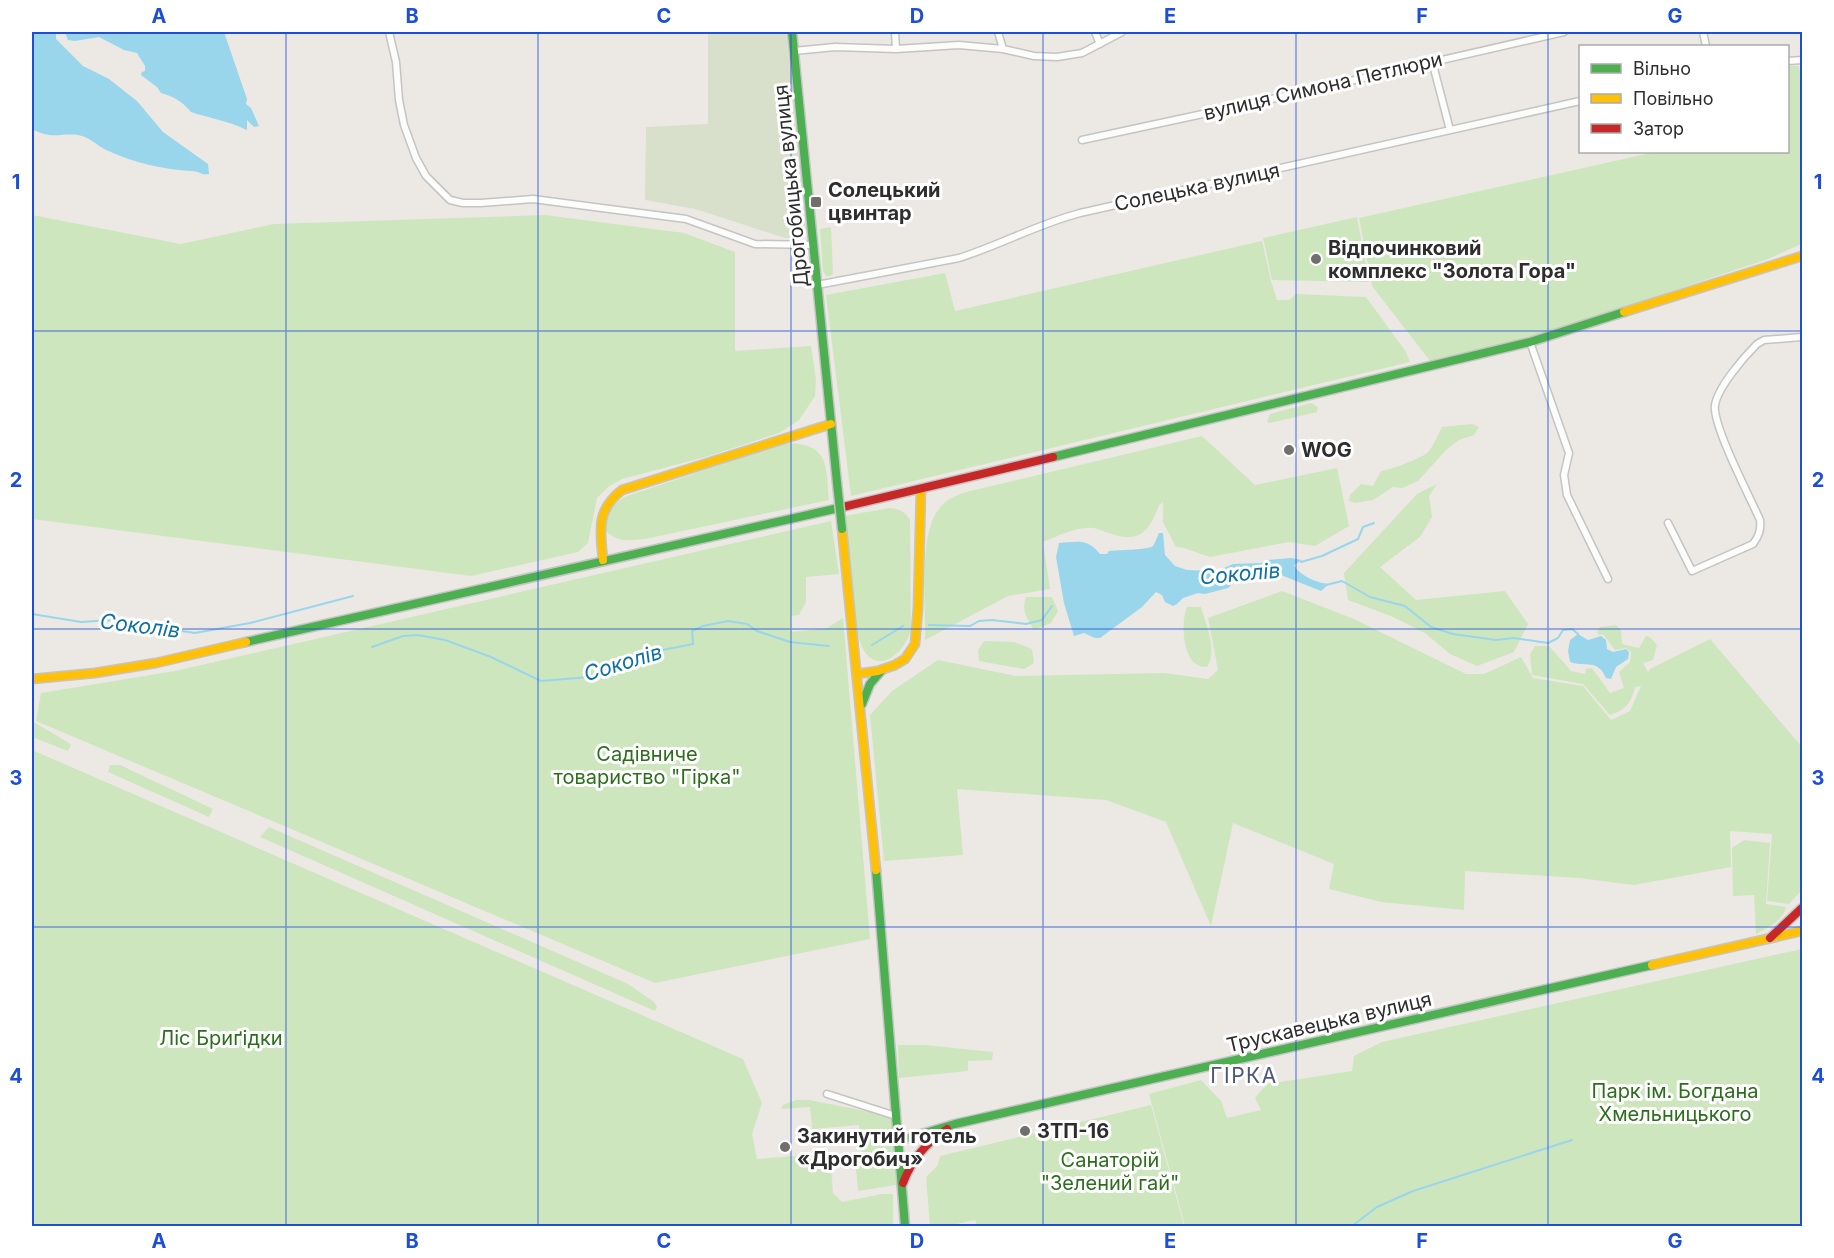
<svg xmlns="http://www.w3.org/2000/svg" width="1834" height="1258" font-family="Inter,sans-serif">
<rect width="100%" height="100%" fill="#ece8e4"/>
<path fill="#cee6be" d="M1788 66H1799L1802 85V243L1799 245 1768 259 1546 333 1452 358 1446 357 1430 361 1372 286 1359 218 1655 152H1788Z
M32 215 181 244 274 224 545 215 684 233 735 252V351L811 346 816 379 815 396 799 420 779 433 709 456 622 479 608 487 597 498 588 543 578 552 471 576 32 519Z
M1357 217 1369 282 1272 280 1263 238Z
M831 227 833 274 830 276H826L823 271 820 229Z
M1262 241 1271 281 1277 300H1289L1296 294 1366 297 1406 352 1410 362 851 496 826 295 945 273 955 311Z
M1311 403 1318 407 1317 412 1270 423 1267 422 1270 414Z
M1472 424 1479 427 1474 435 1459 440 1446 450 1418 481 1402 488 1393 487 1373 500 1355 503 1349 501 1350 495 1361 484 1373 486 1381 471C1390 470 1421 458 1427 453 1433 447 1438 435 1442 427Z
M1202 436 1255 485 1337 468 1349 526 1315 546 1289 542 1210 557 1184 548 1176 547 1163 522V502L1159 505C1151 527 1142 543 1115 535 1108 533 1100 529 1093 528 1077 526 1058 536 1043 542L1050 589 1008 596 925 640C926 607 918 534 939 509 946 499 955 496 966 492Z
M786 443C829 444 826 463 829 500L645 539C629 540 618 543 606 531 606 511 610 505 627 496Z
M1437 484 1429 496 1432 517 1420 537 1380 567 1416 600 1505 591 1528 624 1514 652 1477 666 1450 654 1425 633 1391 616 1348 600 1344 573 1417 494Z
M889 508C899 509 905 511 910 520L911 631C899 663 868 677 858 635L845 516Z
M831 521 839 574 806 577V602L799 615 791 616 792 632 827 628 843 618 870 939 655 983 36 721 41 693 175 671Z
M1282 591 1354 619 1466 674H1484L1521 657 1533 678 1583 686 1611 720 1630 711 1641 686 1635 687C1631 703 1626 710 1610 715L1583 684 1532 675 1530 654 1535 646H1549L1571 671 1585 674 1586 669 1592 668 1610 693 1624 688 1619 672 1630 662 1631 652 1626 648 1615 650 1603 634 1599 635 1597 632 1600 627 1616 625 1621 630 1622 644 1639 648 1646 636 1650 637 1657 645 1653 660 1643 663 1648 672 1650 669 1710 639 1802 747V890L1789 904 1767 901 1772 834 1730 831 1731 867 1634 885 1579 878 1465 871 1464 910 1381 902 1329 889 1334 864 1233 823 1211 926 1166 822 1106 800 957 789 963 855 884 861 870 715 892 691 938 660 1016 676 1164 673 1208 679 1218 670 1208 618Z
M1026 597H1052L1058 611 1051 623 1034 630C1027 618 1021 610 1026 597Z
M1187 607H1201C1206 625 1218 651 1207 667 1204 667 1200 667 1198 665 1182 658 1181 621 1187 607Z
M984 641 1014 642 1032 649 1034 663 1024 669 979 661 978 650Z
M32 721 69 743 71 745 68 751 32 737Z
M32 750 743 1059 762 1103 752 1134 757 1159 830 1153 833 1193 842 1202 882 1194H893V1226H32Z
M110 765H120L213 809 209 817 108 772Z
M269 827 628 984 654 1002 657 1007 655 1011 260 837Z
M1744 840 1770 843 1766 904 1786 907C1783 921 1768 927 1756 934L1754 895 1733 896 1732 848Z
M1802 949V1226H1185L1149 1094 1201 1080 1221 1101 1227 1118 1261 1110 1255 1098 1267 1084 1352 1071 1354 1056 1382 1042Z
M898 1045H925L993 1052 992 1060 968 1061V1071L899 1078Z
M796 1100H809L891 1116 896 1185 858 1191 855 1157 862 1156 859 1125 812 1129 810 1107 781 1109 783 1105Z
M1151 1105 1184 1226H977L975 1220 947 1226H930L926 1177 938 1165 940 1156Z"/>
<path fill="#d8e0cc" d="M708 32H786L806 233 801 238H785L695 209 645 200 646 127 708 124Z"/>
<path fill="#99d6ec" d="M32 32H56V39L83 66 109 79 137 101 163 132 208 164 209 174C202 176 199 171 192 171 164 170 132 162 106 150 98 146 90 138 82 136 64 131 53 141 32 129Z
M65 32H224L247 99 246 104 251 108 259 126 254 127 247 120V130C229 121 209 118 191 112 182 101 174 97 161 93L157 87 141 75 142 72 145 71V66L137 53 124 50 99 37 75 41 68 40Z
M1159 533H1163L1165 555 1175 566 1187 570 1217 571 1233 564 1260 563 1268 560 1291 558 1302 560 1294 565C1300 576 1317 583 1329 584L1321 591 1276 573 1259 577 1240 578 1228 588 1205 594 1198 593 1183 598 1177 604 1173 606 1165 602 1162 595 1156 592 1142 607 1100 638H1095L1084 633 1074 636 1064 603 1056 557 1059 543C1078 542 1087 538 1100 554H1107L1109 551C1117 550 1149 550 1153 546 1155 543 1157 537 1159 533Z
M1578 634 1588 640 1601 636 1606 640 1607 649 1613 652 1626 649 1629 652 1628 659 1616 667 1611 679 1606 678C1597 658 1587 668 1570 662L1568 651 1570 640Z"/>
<g fill="none" stroke-linecap="round" stroke-linejoin="round">
<path stroke="#99d6ec" stroke-width="2" d="M1301 562 1322 556 1358 539 1363 527 1374 523
M1326 585 1342 581 1370 597 1405 606 1431 627 1453 634 1496 640 1514 638 1548 643 1558 638 1563 630 1572 629 1578 634
M32 614 81 622 110 620 195 633 250 623 353 596
M929 625 970 626 979 621 992 620 1026 624 1042 620 1052 606
M872 645 903 626
M372 647 403 636 418 635 445 640 491 657 541 681 589 677 637 655 693 644 692 631 703 626 728 621 747 624 757 631 790 642 829 646
M1352 1226 1377 1207 1413 1191 1572 1140"/>
<defs>
<path id="street" d="M389 32 396 62 399 100 404 125 416 158 426 176 450 200 463 203H481L533 199 686 219 755 244 813 245
M895 32 896 49
M998 32 1003 49
M1095 32 1100 44
M1703 32 1706 46
M794 51 835 47 896 49 959 45 1003 49 1034 56 1057 57 1082 53 1122 32
M1432 61 1450 130
M1788 61 1802 60
M1082 140 1263 101 1564 32
M817 285 959 258C1000 245 1038 224 1080 213L1580 101
M1530 342 1569 453 1564 475 1567 495 1608 579
M1668 523 1692 571 1753 544C1759 536 1761 530 1760 520 1750 497 1712 425 1715 405 1718 387 1744 357 1757 344L1764 340 1802 337
M827 1094 896 1116"/>
<path id="fast" d="M792 32 837 483
M1053 457 1530 342 1624 312
M246 642 843 507
M862 704 870 684 882 670
M876 870 905 1226
M898 1141 955 1124 1652 965"/>
<path id="slow" d="M1624 312 1802 256
M842 529 876 870
M603 560C600 530 596 510 622 490L831 424
M857 674 878 671 895 665 905 659 915 644 918 608 921 489
M32 679 95 673 156 663 246 642
M1652 965 1802 931"/>
<path id="jam" d="M843 507 1053 457
M1770 938 1802 908
M903 1183C912 1159 926 1143 947 1129"/>
</defs>
<use href="#street" stroke="#c5c4c5" stroke-width="9"/>
<use href="#fast" stroke="#c5c4c5" stroke-width="11"/>
<use href="#slow" stroke="#c5c4c5" stroke-width="11"/>
<use href="#jam" stroke="#c5c4c5" stroke-width="11"/>
<use href="#street" stroke="#fcfcfb" stroke-width="6"/>
<use href="#fast" stroke="#4caf50" stroke-width="8"/>
<use href="#slow" stroke="#ffc107" stroke-width="8"/>
<use href="#jam" stroke="#c62828" stroke-width="8"/>
<defs>
<path id="fast-bridge" d="M837 483 842 529"/>
</defs>
<use href="#fast-bridge" stroke="#c5c4c5" stroke-width="11" stroke-linecap="butt"/>
<use href="#fast-bridge" stroke="#4caf50" stroke-width="8"/>
</g>
<path fill="none" stroke="#1d4ed8" stroke-width="1.5" stroke-opacity="0.55" d="M286 32V1226M538 32V1226M791 32V1226M1043 32V1226M1296 32V1226M1548 32V1226M32 331H1802M32 629H1802M32 927H1802"/>
<g fill="#706f6e" stroke="#fff" stroke-width="2">
<rect x="810" y="196" width="12" height="12" rx="3"/>
<circle cx="1316" cy="259" r="6"/>
<circle cx="1289" cy="450" r="6"/>
<circle cx="1025" cy="1131" r="6"/>
<circle cx="785" cy="1147" r="6"/>
</g>
<g text-anchor="middle" stroke-width="6" stroke-linejoin="round" paint-order="stroke">
<g font-size="20" fill="#2e2e2e" stroke="#fff">
<text transform="translate(1323 86) rotate(-13)" y="7">вулиця Симона Петлюри</text>
<text transform="translate(791 186) rotate(-96)" y="7">Дрогобицька вулиця</text>
<text transform="translate(1197 187) rotate(-12)" y="7">Солецька вулиця</text>
<text transform="translate(1329 1022) rotate(-13)" y="7">Трускавецька вулиця</text>
</g>
<g font-size="20" font-weight="bold" fill="#2e2e2e" stroke="#fff" text-anchor="start">
<text x="828" y="197">Солецький<tspan x="828" dy="23">цвинтар</tspan></text>
<text x="1328" y="255">Відпочинковий<tspan x="1328" dy="23">комплекс "Золота Гора"</tspan></text>
<text x="1301" y="457">WOG</text>
<text x="1037" y="1138">ЗТП-16</text>
<text x="797" y="1143">Закинутий готель<tspan x="797" dy="23">«Дрогобич»</tspan></text>
</g>
<g font-size="20" fill="#2c6e1b" stroke="#fff">
<text x="647" y="761">Садівниче<tspan x="647" dy="23">товариство "Гірка"</tspan></text>
<text x="221" y="1045">Ліс Бриґідки</text>
<text x="1675" y="1098">Парк ім. Богдана<tspan x="1675" dy="23">Хмельницького</tspan></text>
<text x="1110" y="1167">Санаторій<tspan x="1110" dy="23">"Зелений гай"</tspan></text>
</g>
<g font-size="21" font-style="italic" fill="#0d6fa3" stroke="#fff">
<text transform="translate(1240 574) rotate(-5)" y="7">Соколів</text>
<text transform="translate(140 626) rotate(7)" y="7">Соколів</text>
<text transform="translate(623 663) rotate(-17)" y="7">Соколів</text>
</g>
<g font-size="21" letter-spacing="1.5" fill="#4d5680" stroke="#fff">
<text x="1244" y="1083">ГІРКА</text>
</g>
</g>
<rect width="1834" height="1258" fill="none" stroke="#ffffff" stroke-width="66"/>
<rect x="1579" y="45" width="210" height="108" fill="#ffffff" stroke="#ababab" stroke-width="1.5"/>
<rect x="1591" y="64" width="30" height="9" fill="#4caf50" stroke="#ababab" stroke-width="1.5"/>
<text x="1633" y="75" font-size="18" fill="#2e2e2e">Вільно</text>
<rect x="1591" y="94" width="30" height="9" fill="#ffc107" stroke="#ababab" stroke-width="1.5"/>
<text x="1633" y="105" font-size="18" fill="#2e2e2e">Повільно</text>
<rect x="1591" y="124" width="30" height="9" fill="#c62828" stroke="#ababab" stroke-width="1.5"/>
<text x="1633" y="135" font-size="18" fill="#2e2e2e">Затор</text>
<rect x="33" y="33" width="1768" height="1192" fill="none" stroke="#1d4ed8" stroke-width="2"/>
<g font-size="20" text-anchor="middle" font-weight="bold" fill="#1d4ed8">
<text x="159" y="23">A</text>
<text x="412" y="23">B</text>
<text x="664" y="23">C</text>
<text x="917" y="23">D</text>
<text x="1170" y="23">E</text>
<text x="1422" y="23">F</text>
<text x="1675" y="23">G</text>
<text x="16" y="189">1</text>
<text x="1818" y="189">1</text>
<text x="16" y="487">2</text>
<text x="1818" y="487">2</text>
<text x="16" y="785">3</text>
<text x="1818" y="785">3</text>
<text x="16" y="1083">4</text>
<text x="1818" y="1083">4</text>
<text x="159" y="1248">A</text>
<text x="412" y="1248">B</text>
<text x="664" y="1248">C</text>
<text x="917" y="1248">D</text>
<text x="1170" y="1248">E</text>
<text x="1422" y="1248">F</text>
<text x="1675" y="1248">G</text>
</g>
</svg>
